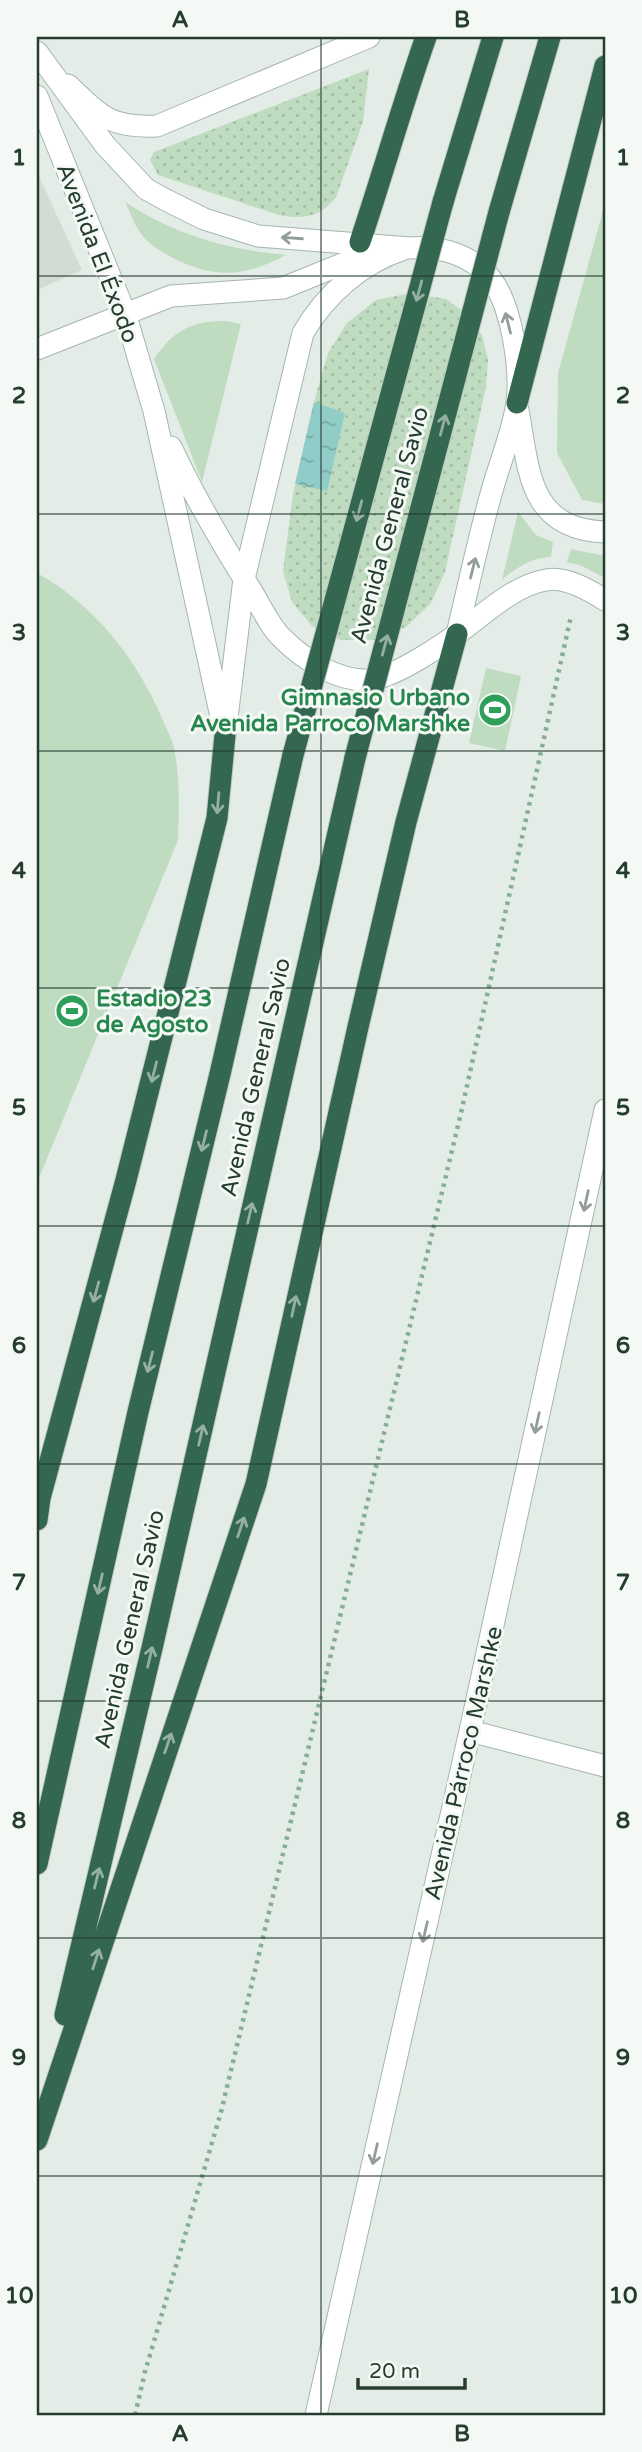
<svg xmlns="http://www.w3.org/2000/svg" width="642" height="2452" font-family="'Varela Round',sans-serif">
<defs>
<pattern id="park-dots" width="8" height="8" patternUnits="userSpaceOnUse" patternTransform="scale(1.75)"><rect width="8" height="8" fill="#bfdcc0"/><path d="M2 2h.1M6 6h.1" fill="none" stroke="#a4bea5" stroke-width="1.8" stroke-linecap="round"/></pattern>
<pattern id="water-ripples" width="26" height="14" patternUnits="userSpaceOnUse" patternTransform="scale(1.75)"><rect width="26" height="14" fill="#91cdc8"/><path d="M2 4q2-2 4 0t4 0M15 11q2-2 4 0t4 0" fill="none" stroke="#76a8a3"/></pattern>
</defs>
<rect width="100%" height="100%" fill="#e4ece7"/>
<path fill="#d2dcd5" d="M37 172 82 270 37 290Z"/>
<path fill="#bfdcc0" d="M125 202C174 234 228 250 286 255 245 277 215 279 173 258 161 252 146 242 139 231 133 222 130 211 125 202Z
M605 204V504L582 500 557 453 558 373Z
M226 321 241 324 202 482 154 359C174 330 191 321 226 321Z
M518 512 536 535 553 542 551 557C533 557 515 568 502 580Z
M571 549 605 556V578L582 566 567 562Z
M37 573C95 605 139 661 164 723 168 732 174 743 175 753 180 781 179 811 178 840L37 1183Z
M486 668 521 676 505 751 469 743Z"/>
<path fill="url(#park-dots)" d="M369 69 363 122 336 197C321 217 303 220 279 215L158 175 150 160 154 152Z
M411 293 446 299 467 314 482 335 488 360 486 387 445 572 431 603 406 627 374 640H341L312 626 292 602 283 571 293 494 314 402 328 353 347 323 376 300Z"/>
<path fill="url(#water-ripples)" d="M314 402 345 413 327 491 295 484Z"/>
<g fill="none" stroke-linecap="round" stroke-linejoin="round">
<defs>
<path id="street" d="M68 85C101 116 109 128 157 126L369 37
M37 349 171 296 283 288 362 256 390 249"/>
<path id="secondary" d="M37 52 105 145 146 189 166 200 204 219 258 236 410 248C438 245 473 255 491 279 512 306 521 369 517 402 514 429 498 467 491 494 478 541 468 588 457 634
M37 96 125 313 154 411 225 735
M518 410C529 470 528 529 605 532
M171 447C194 496 222 544 251 590 261 606 269 626 283 639 303 659 337 681 367 680 394 679 447 642 469 625 491 608 517 585 546 580 565 576 589 590 605 600
M227 718 244 579 303 333C326 294 361 263 404 249
M470 1731 605 1766
M316 2415 470 1731 605 1110"/>
<path id="highway" d="M443 202 493 37
M499 212 550 37
M360 242C383 174 402 105 426 37
M517 403 605 66
M37 1520 40 1498 126 1180 217 818 225 735
M37 1864 138 1412 220 1074 293 755
M65 2015 152 1648 355 758
M37 2140 256 1484 358 1027 406 822 457 634"/>
</defs>
<use href="#street" stroke="#a7b4ad" stroke-width="23"/>
<use href="#secondary" stroke="#a3b7ac" stroke-width="23"/>
<use href="#highway" stroke="#c2c9c5" stroke-width="23"/>
<path stroke="#87ad98" stroke-width="4.5" stroke-dasharray="3.5 5" stroke-linecap="butt" d="M135 2415 145 2372 221 2112 461 1113 571 616"/>
<use href="#street" stroke="#fff" stroke-width="21"/>
<use href="#secondary" stroke="#fff" stroke-width="21"/>
<use href="#highway" stroke="#336750" stroke-width="21"/>
<defs>
<path id="highway-bridge" d="M293 755 443 202
M355 758 499 212"/>
</defs>
<use href="#highway-bridge" stroke="#c2c9c5" stroke-width="23" stroke-linecap="butt"/>
<use href="#highway-bridge" stroke="#336750" stroke-width="21"/>
</g>
<defs><path id="oneway-shaft" d="M-6 0H5M1.5-3L5.5 0L1.5 3" fill="none" stroke-width="1.6" stroke-linecap="round" stroke-linejoin="round" transform="scale(1.75)"/></defs>
<g stroke="#929e98">
<use href="#oneway-shaft" transform="translate(292 238) rotate(-176)"/>
<use href="#oneway-shaft" transform="translate(508 323) rotate(-104)"/>
<use href="#oneway-shaft" transform="translate(473 568) rotate(-76)"/>
<use href="#oneway-shaft" transform="translate(586 1201) rotate(102)"/>
<use href="#oneway-shaft" transform="translate(537 1423) rotate(102)"/>
<use href="#oneway-shaft" transform="translate(425 1932) rotate(103)"/>
<use href="#oneway-shaft" transform="translate(375 2154) rotate(103)"/>
</g>
<g stroke="#94b0a3">
<use href="#oneway-shaft" transform="translate(419 291) rotate(105)"/>
<use href="#oneway-shaft" transform="translate(443 425) rotate(-75)"/>
<use href="#oneway-shaft" transform="translate(359 511) rotate(105)"/>
<use href="#oneway-shaft" transform="translate(385 645) rotate(-75)"/>
<use href="#oneway-shaft" transform="translate(218 803) rotate(95)"/>
<use href="#oneway-shaft" transform="translate(154 1072) rotate(104)"/>
<use href="#oneway-shaft" transform="translate(204 1141) rotate(104)"/>
<use href="#oneway-shaft" transform="translate(250 1213) rotate(-77)"/>
<use href="#oneway-shaft" transform="translate(96 1292) rotate(105)"/>
<use href="#oneway-shaft" transform="translate(294 1306) rotate(-78)"/>
<use href="#oneway-shaft" transform="translate(150 1362) rotate(104)"/>
<use href="#oneway-shaft" transform="translate(201 1435) rotate(-77)"/>
<use href="#oneway-shaft" transform="translate(241 1527) rotate(-71)"/>
<use href="#oneway-shaft" transform="translate(100 1584) rotate(103)"/>
<use href="#oneway-shaft" transform="translate(150 1657) rotate(-77)"/>
<use href="#oneway-shaft" transform="translate(168 1743) rotate(-71)"/>
<use href="#oneway-shaft" transform="translate(97 1878) rotate(-76)"/>
<use href="#oneway-shaft" transform="translate(96 1959) rotate(-72)"/>
</g>
<path fill="none" stroke="#253d31" stroke-width="2" stroke-opacity="0.55" d="M321 37V2415M37 276H605M37 514H605M37 751H605M37 988H605M37 1226H605M37 1464H605M37 1701H605M37 1938H605M37 2176H605"/>
<defs>
<symbol id="stadium-disc" viewBox="-11 -11 22 22"><circle r="9.5" fill="#2e9e5b" stroke="#f5f9f6"/><path d="M0-5a6.5 5 0 1 0 0 10a6.5 5 0 1 0 0-10ZM-3.5-1.8h7v3.6h-7Z" fill="#fff"/></symbol>
</defs>
<g fill-rule="evenodd">
<use href="#stadium-disc" x="476" y="691" width="38" height="38"/>
<use href="#stadium-disc" x="53" y="992" width="38" height="38"/>
</g>
<g text-anchor="middle" stroke-width="6" stroke-linejoin="round" paint-order="stroke">
<g font-size="23" fill="#253d31" stroke="#f5f9f6">
<text transform="translate(98 253) rotate(69)" y="8">Avenida El Éxodo</text>
<text transform="translate(389 525) rotate(-75)" y="8">Avenida General Savio</text>
<text transform="translate(255 1077) rotate(-77)" y="8">Avenida General Savio</text>
<text transform="translate(129 1629) rotate(-77)" y="8">Avenida General Savio</text>
<text transform="translate(463 1763) rotate(-77)" y="8">Avenida Párroco Marshke</text>
</g>
<g font-size="23" font-weight="bold" fill="#27864d" stroke="#f5f9f6" text-anchor="end">
<text x="470" y="705">Gimnasio Urbano<tspan x="470" dy="26">Avenida Parroco Marshke</tspan></text>
<text x="96" y="1006" text-anchor="start">Estadio 23<tspan x="96" dy="26">de Agosto</tspan></text>
</g>
</g>
<rect width="642" height="2452" fill="none" stroke="#f5f9f6" stroke-width="77"/>
<path d="M358 2378v10h107v-10" fill="none" stroke="#253d31" stroke-width="3.5"/>
<text x="369" y="2378" font-size="21" fill="#253d31" stroke="#f5f9f6" stroke-width="5" paint-order="stroke">20 m</text>
<rect x="38" y="38" width="566" height="2376" fill="none" stroke="#253d31" stroke-width="2.5"/>
<g font-size="23" text-anchor="middle" font-weight="bold" fill="#253d31">
<text x="180" y="27">A</text>
<text x="462" y="27">B</text>
<text x="19" y="165">1</text>
<text x="623" y="165">1</text>
<text x="19" y="403">2</text>
<text x="623" y="403">2</text>
<text x="19" y="640">3</text>
<text x="623" y="640">3</text>
<text x="19" y="878">4</text>
<text x="623" y="878">4</text>
<text x="19" y="1115">5</text>
<text x="623" y="1115">5</text>
<text x="19" y="1353">6</text>
<text x="623" y="1353">6</text>
<text x="19" y="1590">7</text>
<text x="623" y="1590">7</text>
<text x="19" y="1828">8</text>
<text x="623" y="1828">8</text>
<text x="19" y="2065">9</text>
<text x="623" y="2065">9</text>
<text x="19" y="2303">10</text>
<text x="623" y="2303">10</text>
<text x="180" y="2441">A</text>
<text x="462" y="2441">B</text>
</g>
</svg>
